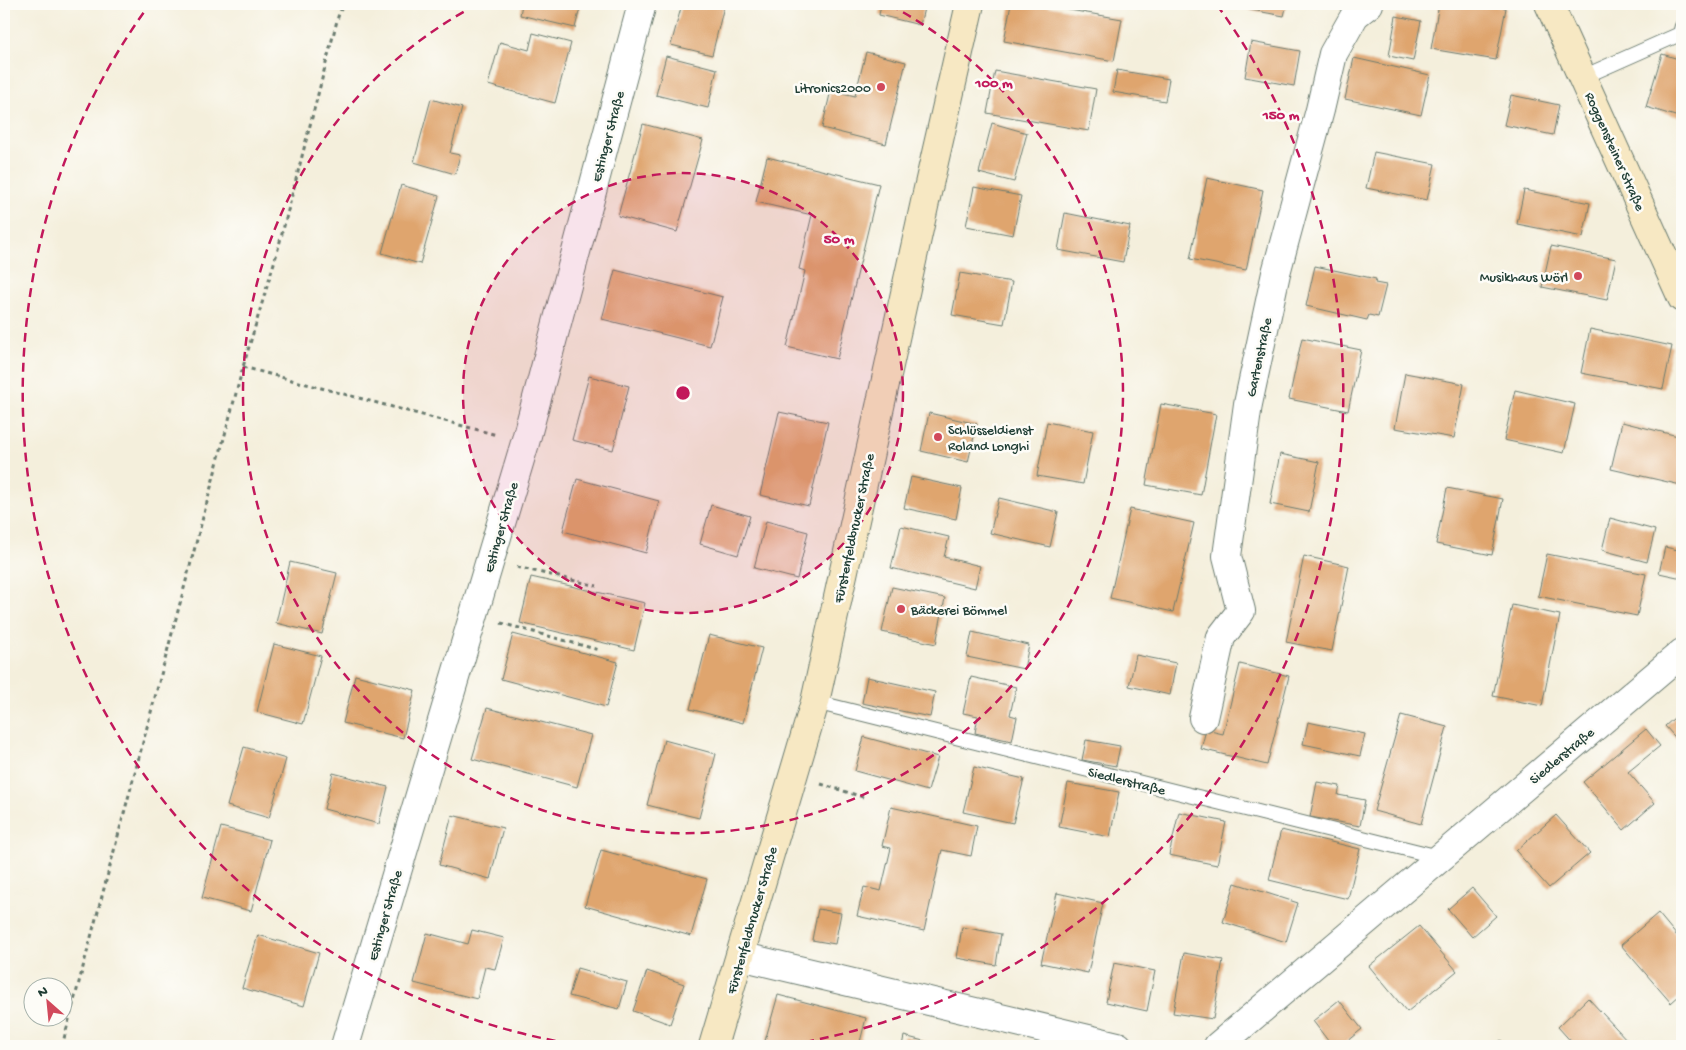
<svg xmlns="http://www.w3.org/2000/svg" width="1686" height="1050" font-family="'Gochi Hand',sans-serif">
<rect width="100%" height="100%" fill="#fdfcf7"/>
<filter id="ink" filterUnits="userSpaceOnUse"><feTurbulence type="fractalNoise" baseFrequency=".02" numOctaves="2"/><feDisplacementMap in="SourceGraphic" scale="10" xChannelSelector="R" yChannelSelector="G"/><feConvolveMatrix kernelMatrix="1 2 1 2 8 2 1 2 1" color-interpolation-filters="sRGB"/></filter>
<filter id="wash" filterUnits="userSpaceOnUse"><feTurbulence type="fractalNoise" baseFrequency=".0096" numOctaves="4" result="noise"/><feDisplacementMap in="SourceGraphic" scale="20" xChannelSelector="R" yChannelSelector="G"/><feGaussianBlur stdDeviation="1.12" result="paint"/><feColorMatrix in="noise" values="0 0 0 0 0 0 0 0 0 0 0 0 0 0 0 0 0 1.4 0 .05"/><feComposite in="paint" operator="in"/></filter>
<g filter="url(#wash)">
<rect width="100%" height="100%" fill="#f4efdc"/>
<g id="blocks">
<path fill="#dfa56e" d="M522 4H581L575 28 520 15Z
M682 4H716L724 6 712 55 671 45Z
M881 4H925L920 25 879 15Z
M1011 4H1035L1122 19 1114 61 1004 41Z
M1236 4H1287L1284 16 1235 7Z
M1439 4H1484L1506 8 1496 60 1431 49Z
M1396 16 1421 21 1413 61 1389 56Z
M533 33 571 43 555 103 488 85 500 42 529 50Z
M1251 42 1300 51 1294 86 1245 77Z
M866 52 906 62 886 144 822 128 831 90 855 96Z
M1662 54 1682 60V118L1646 107Z
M666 56 717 69 708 108 656 95Z
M1354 58 1430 75 1421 115 1345 99Z
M1117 70 1169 79 1165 101 1113 92Z
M995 71 1096 89 1089 131 987 113Z
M1511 95 1559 105 1553 135 1504 125Z
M431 99 462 108 450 153 460 155 455 174 414 162Z
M992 123 1027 133 1014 182 979 173Z
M643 124 703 140 677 232 618 216Z
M1374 152 1435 164 1427 200 1366 188Z
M767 157 879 184 837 359 787 347 805 271 799 269 812 215 756 202Z
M1207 178 1263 190 1246 270 1190 259Z
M401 185 439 196 420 264 382 253Z
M974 187 1021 196 1013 235 966 226Z
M1524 190 1590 203 1583 237 1517 224Z
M1065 213 1130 226 1123 262 1058 250Z
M1551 246 1616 259 1607 300 1542 287Z
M1315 266 1376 279 1375 283 1386 285 1378 317 1369 315 1367 320 1306 306Z
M615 270 723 297 710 346 602 319Z
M960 273 1012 282 1004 324 952 315Z
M1590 329 1672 346 1663 389 1581 373Z
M1302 338 1361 350 1348 411 1289 399Z
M1405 373 1464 384 1454 438 1395 428Z
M589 376 629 386 613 450 572 440Z
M1515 390 1575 404 1564 453 1504 440Z
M1161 404 1216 414 1201 495 1146 485Z
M779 412 828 422 809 506 760 495Z
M929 413 977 424 968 462 921 451Z
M1047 422 1093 431 1083 484 1037 476Z
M1622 422 1682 437V479L1681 485 1611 469Z
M1280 454 1319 462 1309 512 1270 504Z
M911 477 962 488 956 519 904 508Z
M577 479 659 501 646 553 563 531Z
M1447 488 1503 499 1492 555 1436 544Z
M999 498 1058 512 1050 547 990 533Z
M711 505 750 516 738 555 700 544Z
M1130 509 1194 523 1173 612 1110 598Z
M1610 518 1655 530 1647 562 1602 550Z
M766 521 808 532 797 579 754 568Z
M901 526 949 537 944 557 980 566 975 588 891 568Z
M1665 547 1682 551V578L1659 573Z
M1547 554 1646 574 1637 616 1538 596Z
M1304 556 1349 566 1332 651 1286 642Z
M290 562 337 573 322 634 276 623Z
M531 577 645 603 634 650 520 623Z
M892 587 945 598 936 644 882 632Z
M1512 605 1560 615 1542 706 1493 696Z
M972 632 1029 645 1024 669 967 657Z
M513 634 618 662 606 707 501 679Z
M709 635 762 648 743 723 690 709Z
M274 644 321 656 303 724 257 712Z
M1136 655 1176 663 1170 695 1129 686Z
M1240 664 1289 676 1267 765 1201 749 1206 730 1223 734Z
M355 675 415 690 403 738 343 723Z
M867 677 935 692 930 717 862 703Z
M971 677 1016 687 1010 715 1017 717 1012 741 975 733 978 716 963 713Z
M487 708 591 735 577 787 472 759Z
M1682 711V745L1665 726Z
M1401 715 1447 727 1421 824 1374 811Z
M1308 722 1365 734 1360 756 1303 744Z
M1646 729 1660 746 1628 772 1655 803 1624 830 1583 782Z
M864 737 938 757 928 791 855 771Z
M664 740 716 754 699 818 647 805Z
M1086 740 1120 746 1116 766 1082 760Z
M244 747 286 759 269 818 227 806Z
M974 767 1024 779 1013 823 963 812Z
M333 773 388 787 379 824 324 809Z
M1317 782 1340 786 1338 795 1365 800 1360 826 1310 817Z
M1068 783 1119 792 1110 837 1059 827Z
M891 807 977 826 971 856 942 850 924 931 857 916 864 887 881 891 891 848 882 846Z
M1179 812 1226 822 1217 865 1169 855Z
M452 815 503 828 490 879 439 865Z
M1556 815 1590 853 1549 888 1516 851Z
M221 827 270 840 251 911 202 898Z
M1281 830 1360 849 1348 899 1269 880Z
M601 850 707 879 691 936 585 906Z
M1235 883 1298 903 1286 942 1223 922Z
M1472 888 1496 916 1472 937 1448 909Z
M1057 893 1103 903 1088 973 1041 963Z
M818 909 841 913 835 944 812 940Z
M1658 913 1682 942V993L1671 1003 1621 945Z
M1419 926 1457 971 1407 1012 1369 966Z
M962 927 1001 934 996 965 957 958Z
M472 930 504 938 495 969 485 967 477 999 414 983 427 933 468 944Z
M258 935 319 953 304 1006 242 988Z
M1184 953 1223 960 1213 1019 1173 1013Z
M1114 963 1155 971 1147 1011 1106 1002Z
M577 968 627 982 619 1009 569 996Z
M647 971 684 984 670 1024 633 1011Z
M778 995 866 1018 859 1046H785L765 1041Z
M1588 998 1629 1042 1625 1046H1575L1558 1027Z
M1339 1000 1362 1029 1341 1046H1332L1313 1021Z
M904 1036 943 1046H902Z
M1501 1040 1506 1046H1494Z"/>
</g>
</g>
<g filter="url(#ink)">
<use href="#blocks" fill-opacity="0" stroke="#6a7b6f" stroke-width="1"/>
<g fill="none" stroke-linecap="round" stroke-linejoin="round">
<defs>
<path id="service" d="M1583 77 1680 34 1682 26
M815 702 1439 857"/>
<path id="minor" d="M1203 718 1221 637 1241 611 1227 556 1248 404 1276 273 1320 110 1333 54 1355 15 1369 4
M740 956 1118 1046
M345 1046 525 443 642 4
M1218 1046 1682 653"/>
<path id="secondary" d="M1549 4 1682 298
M713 1046 815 702 927 193 970 4"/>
</defs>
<use href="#service" stroke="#6a7b6f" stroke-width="16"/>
<use href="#minor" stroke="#6a7b6f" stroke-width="30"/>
<use href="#secondary" stroke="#6a7b6f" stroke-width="30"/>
<path stroke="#6a7b6f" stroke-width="3" stroke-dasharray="4 4" stroke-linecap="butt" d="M243 367 497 435
M517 567 597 586
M501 623 599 650
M821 784 866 798
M62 1046 243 367 277 253 339 13 344 4"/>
<use href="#service" stroke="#fff" stroke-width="14"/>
<use href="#minor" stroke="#fff" stroke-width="28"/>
<use href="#secondary" stroke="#f7e8c3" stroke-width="28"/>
</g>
</g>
<circle cx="683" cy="393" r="220" fill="#c2185b" fill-opacity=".12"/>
<g fill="none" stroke="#c2185b" stroke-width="2.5" stroke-dasharray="9 6">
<circle cx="683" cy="393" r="220"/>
<path d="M890 5A440 440 0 1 1 476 5"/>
<path d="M585 1046A660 660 0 0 1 149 5M1217 5A660 660 0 0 1 781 1046"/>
</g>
<g fill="#d1495b" stroke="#fdfcf7" stroke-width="2">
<circle cx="881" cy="87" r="5"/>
<circle cx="1578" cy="276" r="5"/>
<circle cx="938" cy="437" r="5"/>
<circle cx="901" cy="609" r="5"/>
</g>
<g text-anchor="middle" stroke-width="5" stroke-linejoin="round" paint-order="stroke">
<g font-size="14" fill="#1f3d34" stroke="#fdfcf7" text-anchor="end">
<text x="871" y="92">Litronics2000</text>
<text x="1568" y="281">Musikhaus Wörl</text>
<text x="948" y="434" text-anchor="start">Schlüsseldienst<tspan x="948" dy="16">Roland Longhi</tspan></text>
<text x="911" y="614" text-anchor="start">Bäckerei Bömmel</text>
</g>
<g font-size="14" fill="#1f3d34" stroke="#fdfcf7">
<text transform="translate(607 136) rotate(-75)" y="5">Estinger Straße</text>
<text transform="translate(1616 151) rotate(66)" y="5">Roggensteiner Straße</text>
<text transform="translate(1258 357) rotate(-78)" y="5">Gartenstraße</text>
<text transform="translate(500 527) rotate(-74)" y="5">Estinger Straße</text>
<text transform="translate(853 528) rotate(-78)" y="5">Fürstenfeldbrucker Straße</text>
<text transform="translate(1561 755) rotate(-40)" y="5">Siedlerstraße</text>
<text transform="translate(1127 780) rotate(14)" y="5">Siedlerstraße</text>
<text transform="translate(384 915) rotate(-74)" y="5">Estinger Straße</text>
<text transform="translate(751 920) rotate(-74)" y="5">Fürstenfeldbrucker Straße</text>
</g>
</g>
<circle cx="683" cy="393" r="8" fill="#c2185b" stroke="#fdfcf7" stroke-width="2.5"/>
<g font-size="15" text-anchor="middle" font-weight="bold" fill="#c2185b" stroke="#fdfcf7" stroke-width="5" stroke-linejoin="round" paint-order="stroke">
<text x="994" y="87">100 m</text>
<text x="1281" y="119">150 m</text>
<text x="839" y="243">50 m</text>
</g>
<rect width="1686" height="1050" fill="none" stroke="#fdfcf7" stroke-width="20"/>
<g transform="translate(48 1002) rotate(333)"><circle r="24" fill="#fdfcf7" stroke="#a4b0a9"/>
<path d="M0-4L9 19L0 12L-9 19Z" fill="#d1495b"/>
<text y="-8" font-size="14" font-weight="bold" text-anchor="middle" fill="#1f3d34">N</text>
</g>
</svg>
